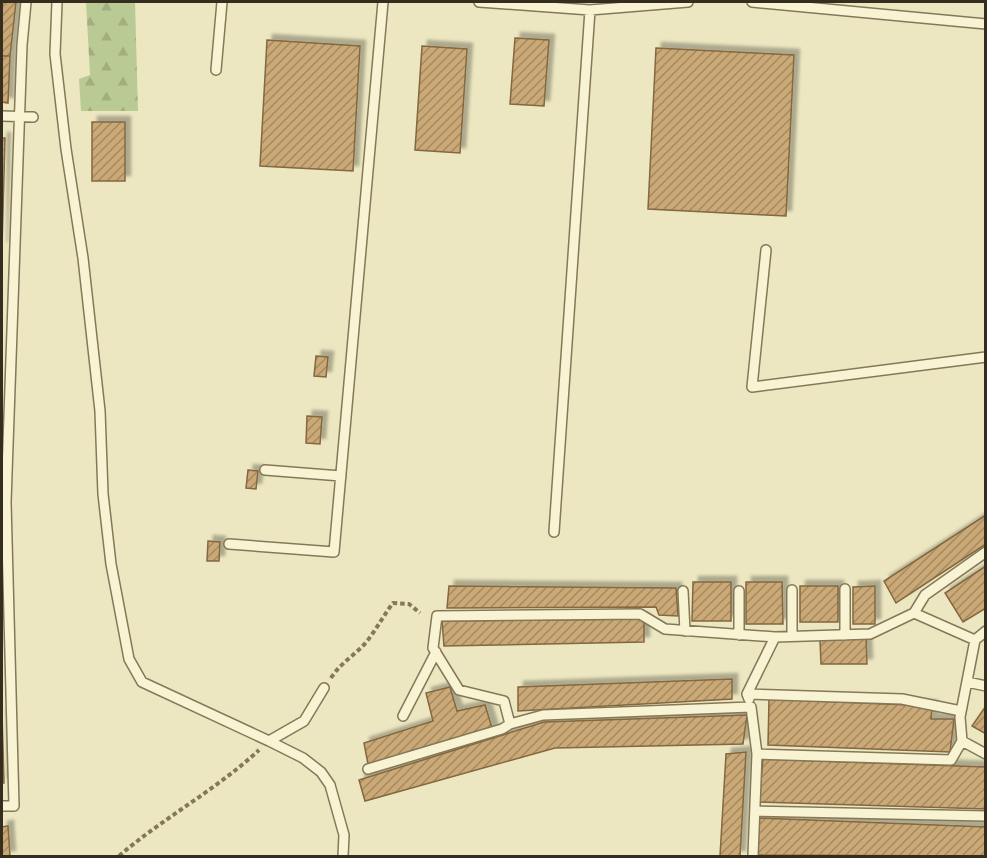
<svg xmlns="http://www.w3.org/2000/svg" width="987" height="858" font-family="Lora,serif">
<defs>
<pattern id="forest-firs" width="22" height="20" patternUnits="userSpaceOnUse" patternTransform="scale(1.5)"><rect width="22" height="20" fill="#baca95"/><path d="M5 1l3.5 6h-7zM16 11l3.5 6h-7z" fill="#a0ae80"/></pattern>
<pattern id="building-hatch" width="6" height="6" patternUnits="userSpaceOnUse" patternTransform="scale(1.5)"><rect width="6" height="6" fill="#caa977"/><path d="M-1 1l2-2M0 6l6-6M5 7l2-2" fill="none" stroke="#a58a61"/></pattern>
<filter id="shadow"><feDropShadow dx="5.5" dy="-5.5" stdDeviation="1.5" flood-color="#0004"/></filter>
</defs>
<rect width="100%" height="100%" fill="#ece7c1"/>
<path fill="url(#forest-firs)" d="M86 2H135L138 111H81L79 79 90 75Z"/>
<path fill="url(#building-hatch)" stroke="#836740" stroke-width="1.5" filter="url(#shadow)" d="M2 2H16L10 56H2Z
M515 38 549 40 544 106 510 104Z
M267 40 360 46 353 171 260 166Z
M422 46 467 49 460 153 415 150Z
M656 48 794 55 786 216 648 209Z
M2 56H10L8 103 2 102Z
M92 122H125V181H92Z
M2 138H5L2 248Z
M316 356 328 357 326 377 314 376Z
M307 416 322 417 320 444 306 443Z
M248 470 258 471 256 489 246 488Z
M986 515V544L896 603 884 581Z
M208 541 220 542 219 561H207Z
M986 566V608L963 622 945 593Z
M693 582H731V621H692Z
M746 582H782L783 624H746Z
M449 586 676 588 678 616 659 615 656 607 447 608Z
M800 586H838V622H800Z
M875 586V624H853V587Z
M644 619V642L444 646 442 621Z
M866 637 867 664H821L820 640Z
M732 679V699L518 711V687Z
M450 687 457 711 485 705 493 731 368 764 364 743 433 721 426 693Z
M769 699 932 706 931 719H954L950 752 768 745Z
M986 706V734L972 726Z
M2 712 4 783H2Z
M747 715 743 744 555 748 365 801 359 780 544 722Z
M746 752 740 856H720L726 754Z
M763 759 986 767V809L759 802Z
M759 818 986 827V856L755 855Z
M8 826 10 856H2V827Z"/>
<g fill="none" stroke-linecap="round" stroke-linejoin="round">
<defs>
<path id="lane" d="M57 2 55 54 66 149 83 258 100 411 103 494 111 564 129 659 142 682 269 741 303 758 321 772 330 785 344 835 343 856
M479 2 590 10 688 2
M752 2 986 24
M216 70 222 2
M2 116 33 117
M766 250 752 387 986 357
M265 470 341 476
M554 532 590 10
M229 544 334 552 383 2
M845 589V635
M683 591 685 631
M739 591V635
M792 636V590
M975 640 914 613 925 595 986 552
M967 682 986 686
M747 694 902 699 961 711
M749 699 747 694 775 637
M403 716 436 652
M269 741 304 721 324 688
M962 741 986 754
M757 754 751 707 543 715 510 724 504 701 459 690 433 648 437 616 640 614 665 629 775 637 870 634 914 613
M368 769 502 729 510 724
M2 806H14L6 502 22 45 26 2
M755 811 986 816
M753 856 757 754 951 760 962 741 960 717 975 640 986 631"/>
</defs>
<use href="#lane" stroke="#857859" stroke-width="12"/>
<path stroke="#857859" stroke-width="4" stroke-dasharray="4.5 3" stroke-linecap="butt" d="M331 678C341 662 357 654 368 640 377 628 384 615 393 603L409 604 420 613
M119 856C163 818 216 790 259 750"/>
<use href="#lane" stroke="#f8f3d3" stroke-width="9"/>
</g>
<rect width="987" height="858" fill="none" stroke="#352d1d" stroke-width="6"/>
</svg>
